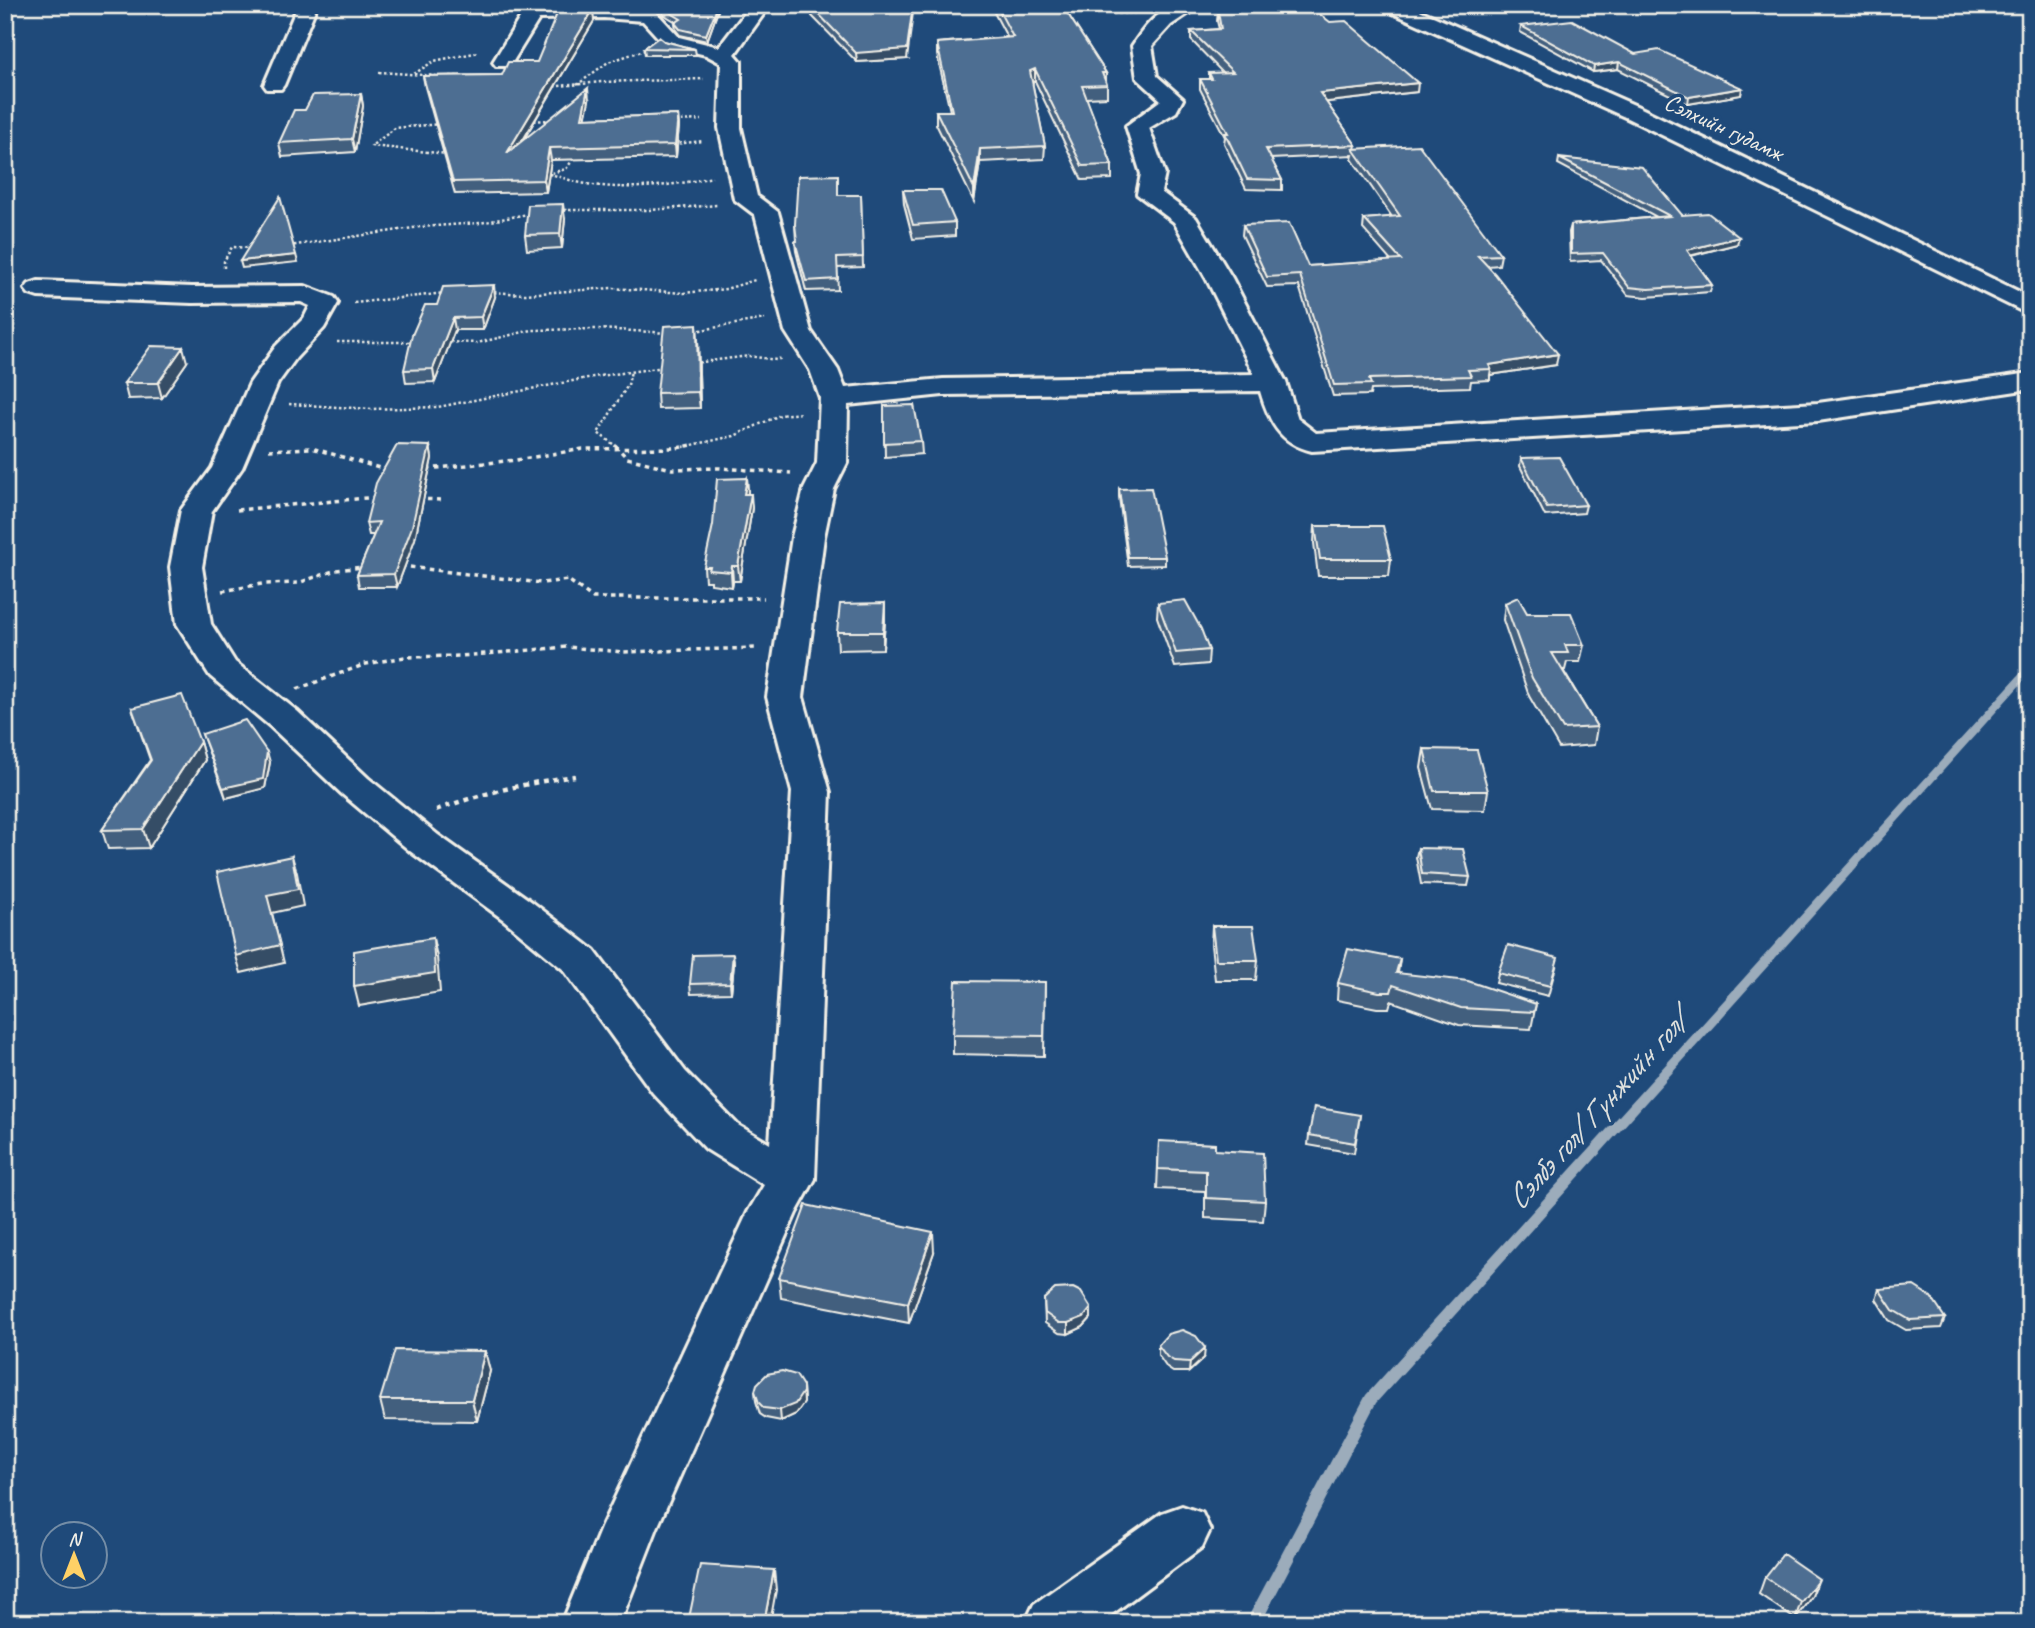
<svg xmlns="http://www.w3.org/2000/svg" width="2035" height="1628" font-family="Caveat,sans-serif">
<rect width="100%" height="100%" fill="#1f4a7a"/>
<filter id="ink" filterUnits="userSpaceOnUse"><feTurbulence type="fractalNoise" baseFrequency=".0143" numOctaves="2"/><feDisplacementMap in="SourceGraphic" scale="14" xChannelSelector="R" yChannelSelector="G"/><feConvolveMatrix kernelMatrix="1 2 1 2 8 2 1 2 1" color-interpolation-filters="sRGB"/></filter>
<g filter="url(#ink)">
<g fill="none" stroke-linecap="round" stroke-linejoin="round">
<path fill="#9cacbb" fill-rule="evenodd" d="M2030 665V674L1376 1403 1261 1623H1245L1366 1395 2027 666Z"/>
<defs>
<path id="minor" d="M298 5H317L284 85 281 89H267L264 85Z
M522 5 604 6 649 10 656 12 679 37 719 47 751 5H770L735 54 741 61V128L757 196 778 212 811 331 838 370 845 388 943 379 1254 374 1206 278 1174 222 1137 194 1141 174 1126 126 1161 100 1137 78 1132 46C1153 15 1163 5 1201 5L1171 25 1152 46 1157 76 1183 99 1176 112 1149 128 1165 174 1161 192 1196 218 1232 278 1286 382 1298 419 1316 433 1818 403 2030 373V389L1818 421 1312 451C1279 443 1269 421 1260 391L943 395 848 405 847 463 834 489 824 537 803 697 830 792 815 1179 796 1213 657 1528 620 1623H562L601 1528 748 1212 764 1185 706 1149 653 1093 564 970 504 920 410 851 342 794 271 727 210 676 177 624 170 567 181 510 212 468 250 383 276 346 304 318 310 306 301 302 192 303 38 297 29 294 25 289 29 284 38 281 192 287 305 286 334 297 338 303 324 328 296 358 278 383 242 468 212 511 202 567 211 624 235 662 297 711 368 778 438 835 532 902 594 950 685 1071 738 1125 770 1144 792 792 767 697 792 537 804 489 817 463 820 398 810 370 785 331 755 215 734 199 719 128 721 63 706 55 665 45 643 21 604 18 539 19 510 66H496L493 62 523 13Z
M1182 1506 1202 1513 1210 1530 1202 1547 1100 1623H1025L1034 1604 1162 1513Z"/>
<path id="major" d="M1382 5H1408L1641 108 2030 297V315L1625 117 1384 9Z"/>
</defs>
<use href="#minor" stroke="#f4f1e8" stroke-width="6"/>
<use href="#major" stroke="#f4f1e8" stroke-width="6"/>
<path stroke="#f4f1e8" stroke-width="2.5" stroke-dasharray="2.5 2.5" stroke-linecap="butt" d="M1063 14 1135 13
M379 72 438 76
M414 74 434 61 479 52
M450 76H469
M577 85 608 62 645 50
M549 87 602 82 704 79
M529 121 552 120
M676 121 702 120
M440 124 395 128 371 146 447 154
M674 144 703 141
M547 174 566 169 574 158
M549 174C560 176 570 181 581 183 624 191 669 187 712 177
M559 210H649L718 205
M289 246 420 227 480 223 533 213
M224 268V261L232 247 253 248
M489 292 525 294 612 288 684 293 726 289 755 280
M354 303 446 293
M695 331 765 319
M337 342H416
M445 342 477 343 532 330 598 329 669 333
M694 363 749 356 776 360 782 358
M289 404 371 409 438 407 593 377 665 367
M617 447 598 433 628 385 631 371
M683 447 734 436 780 415 802 413"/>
<path stroke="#f4f1e8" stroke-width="3.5" stroke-dasharray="4.5 4.5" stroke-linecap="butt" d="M615 445 627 458 672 469 720 468 791 473
M269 450 312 448 386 470
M427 469 516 460 583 449 677 448 692 445
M418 499 441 500
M237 510 377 497
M401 566 541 583 568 580 593 598H764
M222 591 262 584 298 583 336 570 364 567
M297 689 366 664 405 657 461 656 567 647 623 652 758 648"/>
<path stroke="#f4f1e8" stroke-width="4.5" stroke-dasharray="5 5" stroke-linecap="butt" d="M436 810C482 793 526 783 575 776"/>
<use href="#minor" fill="#1f4a7a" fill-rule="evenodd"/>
<use href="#major" fill="#1f4a7a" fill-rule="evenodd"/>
</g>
<path fill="#425f7e" stroke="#f4f1e8" stroke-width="2" d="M720 5 707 41 680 35 676 30 675 23 676 22 663 14V8Z
M990 5H1062L1106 73V81L1107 85V97L1086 98 1112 165V179L1082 180 1035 81 1032 82 1045 146 1044 159 980 162 974 202 936 124V111H950L937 55V43L1007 37Z
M812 7 907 59 857 62 812 16Z
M1218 12 1417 92 1326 102 1356 145 1355 149 1501 255 1499 265 1487 266 1556 365 1490 375V380L1471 381 1470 387 1371 390 1370 395 1333 396 1299 286 1267 287 1242 235 1243 225 1308 266 1391 261 1363 229 1364 219 1392 217 1352 159 1353 155 1271 159 1282 180V190L1246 189 1224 143 1225 137 1200 89V79H1209V73H1223L1191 40V31L1219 29 1217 21Z
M594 21 524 139 589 100 585 118 678 115 679 126 676 157 551 160 546 192 455 194 425 87 423 76 502 75 537 62Z
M1521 26 1742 88 1741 95 1688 104 1618 69 1593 72 1520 32Z
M664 41 695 49 696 55H645L644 48Z
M361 94 363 106 355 152 282 157 279 143 305 110Z
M1559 158 1682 215 1737 244 1691 256 1712 285 1710 292 1646 297 1628 295 1601 260 1570 262 1569 232 1571 225 1657 217 1558 164Z
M903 190 955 222V236L913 239 904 204Z
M839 195H861L863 267 837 268 838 290 806 291 796 251 795 241H796L795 224Z
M565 219 562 248 527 250 525 235Z
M495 297 483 330H455L435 382 406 383 404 370 437 305Z
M698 339 700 408 658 409 657 393Z
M187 362 162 398 128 399 124 383Z
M884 406 921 441 922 454 885 457Z
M430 446 432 458 415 539 397 587H359L357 575 374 535H369L366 523Z
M1521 458 1586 505 1584 513 1545 516 1520 466Z
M747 478 748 494 752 508 740 581H733L732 587 711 584V581H705L704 567Z
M1119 489 1165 557V565L1128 566 1119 497Z
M1315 526 1391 559 1389 576H1318L1314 543Z
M885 603V620L883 649 838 650 837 632Z
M1158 603 1209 650 1208 664 1175 667 1157 617Z
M1505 603 1527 613 1584 645 1580 662H1567L1565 670H1563L1597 727 1594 745 1559 748 1529 696 1503 620Z
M132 708 200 742 205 760 149 848 108 849 102 830 150 760Z
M202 734 270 762 265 788 226 798Z
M1424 749 1488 791 1485 810 1432 809 1421 768Z
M1418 848 1470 877 1468 886 1421 884 1416 857Z
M1212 926 1258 960 1256 980H1215L1211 945Z
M733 954 734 964 731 993 691 994 690 984Z
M1400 959 1398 973 1536 1004 1531 1029 1459 1025 1391 1001 1389 1008H1377L1337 1000 1338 983Z
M1556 967 1548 996 1496 983 1498 973Z
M1045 982 1044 1056 953 1054V1035Z
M1360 1115 1354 1153 1308 1145 1309 1135Z
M1159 1141 1215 1150 1265 1201 1263 1221 1205 1218V1191L1157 1189Z
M934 1252 909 1323 781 1298 779 1278Z
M1879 1289 1945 1318 1941 1328 1906 1330 1889 1320 1876 1299Z
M1044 1299 1091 1308V1318L1083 1327 1068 1334 1059 1333 1045 1323Z
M1158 1345 1204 1358 1189 1372H1173L1167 1368 1158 1355Z
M490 1371 477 1421 385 1420 380 1400Z
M803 1386 804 1403 796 1414 781 1421 766 1418 760 1414 756 1401 755 1391Z
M1765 1577 1812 1596 1795 1619 1759 1594Z"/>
<path fill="#364d66" stroke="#f4f1e8" stroke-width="2" d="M718 5H720L707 41 706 35Z
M913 5H914L907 59 857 62 856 53Z
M593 10 594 21 508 165 507 153Z
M1619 62 1618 69 1593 72 1594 66Z
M1035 69V81L1030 83V71Z
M1418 83 1417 92 1319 103 1320 93Z
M588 88 589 100 583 130 582 118Z
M1742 88 1741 95 1688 104 1689 97Z
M361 94 363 106 355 152 352 139Z
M678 115 679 126 676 157 675 145Z
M549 148 551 160 546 192 544 180Z
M980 149V162L974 202V188Z
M563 204 565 219 562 248 560 234Z
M1739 237 1737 244 1685 257 1687 250Z
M296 255 298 262 242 268 240 261Z
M494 285 495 297 483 330 481 317Z
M453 318 455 330 435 382 433 369Z
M697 324 698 339 700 408 698 392Z
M183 347 187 362 162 398 158 383Z
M1558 354 1556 365 1490 375 1491 369 1489 365Z
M430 446 432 458 415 539 397 587 394 574Z
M747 478 748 492 746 508 744 494Z
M751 494 752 508 740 581 738 566Z
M732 566 733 581 732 587 731 572Z
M885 603V620L883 649V632Z
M200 742 205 760 149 848 143 829Z
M267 752 270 762 265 788 226 798 223 788Z
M292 856 297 873 303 906 272 913 284 963 241 973 236 956 267 895Z
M433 938 437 957 440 992 359 1006 354 986Z
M733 954 734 964 731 993 730 983Z
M933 1232 934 1252 909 1323 908 1303Z
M1091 1308V1318L1083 1327 1068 1334V1323Z
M1205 1348 1204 1358 1189 1372 1190 1362Z
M485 1351 490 1371 477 1421 472 1400Z
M803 1386 804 1403 796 1414 781 1421 780 1410Z
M774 1570 776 1590 770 1623H764Z
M1819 1579 1812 1596 1795 1619 1801 1602Z"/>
<path fill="#4d6e92" stroke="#f4f1e8" stroke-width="2" d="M664 5 697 6 718 5 706 35 680 29 675 23 681 19 663 8Z
M814 5H913L907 49 856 53 812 7Z
M996 5H1062L1106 73H1102L1107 85 1082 86 1112 165 1082 166 1035 69 1030 71 1045 146 980 149 974 188 936 111H952L937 43 1013 37Z
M593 10 507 153 588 88 582 118 678 115 675 145 549 148 544 180 453 182 423 76 502 75 508 62H537L558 11Z
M1218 12H1317L1330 22 1346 21 1418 83 1320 93 1356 145 1266 149 1282 180 1247 179 1225 133H1228L1200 79H1212L1209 73 1233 72 1191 31 1221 29Z
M1572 20 1635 54 1659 50 1742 88 1689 97 1619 62 1594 66 1521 26Z
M659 37 664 41 695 49 644 48Z
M361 94 352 139 279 143 294 110H305L313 95Z
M1419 145 1501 255 1478 256 1495 274 1558 354 1489 365 1491 369 1468 370 1471 376 1369 379 1371 384 1334 385 1300 275 1267 277 1243 225 1289 223 1308 266 1401 260 1364 219 1400 216 1353 149Z
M1559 158 1642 167 1682 215 1708 213 1739 237 1687 250 1712 285 1648 289 1629 287 1603 253 1571 254V225L1670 216Z
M838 175V195H861L863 257 837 258 838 279 806 281 795 241H797L795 224 798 176Z
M903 190H941L955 222 913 225Z
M280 197 296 255 240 261Z
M563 204 560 234 525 235 528 205Z
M494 285 481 317 453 318 433 369 404 370 412 335 425 305H437L443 287Z
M697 324 698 392 657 393 664 326Z
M151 346 183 347 158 383H124Z
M914 405 921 441 884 443V406Z
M397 445 430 446 412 527 394 574 357 575 379 522 366 523 376 483Z
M1559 457 1586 505 1547 508 1521 458Z
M747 478 744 494H751L738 566H732L731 572 709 570 710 567H704L713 525 717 479Z
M1151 488 1165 557H1128L1119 489Z
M1315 526H1383L1391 559H1320Z
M1518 597 1527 613H1571L1584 645H1565L1568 653H1552L1597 727 1563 729 1532 678 1505 603Z
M1185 600 1201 629 1209 650 1176 653 1158 603Z
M885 603 883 632H837L840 604Z
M182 695 200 742 143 829 102 830 151 760 132 708Z
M245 720 267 752 263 779 223 788 202 734Z
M1424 749 1477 750 1488 791H1434Z
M1418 848 1463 849 1470 877 1422 874Z
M292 856 298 889 267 895 280 945 236 956 217 872Z
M1212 926H1253L1258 960H1216Z
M433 938 435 973 354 986V951Z
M1508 945 1558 958 1550 986 1498 973Z
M1348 949 1400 959 1396 973 1468 981 1536 1004 1534 1012 1461 1008 1393 985 1391 992H1379L1338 983Z
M733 954 730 983 690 984 693 955Z
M956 981 1045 982 1044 1036 953 1035Z
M1314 1107 1360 1115 1355 1143 1309 1135Z
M1159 1141 1215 1144V1150L1263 1153 1265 1201 1206 1198V1171L1158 1169Z
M806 1205 933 1232 908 1303 779 1278Z
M1914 1286 1931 1297 1945 1318 1910 1320 1893 1310 1879 1289Z
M1073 1288 1081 1292 1091 1308 1084 1317 1068 1323H1059L1045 1313 1044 1299 1055 1289Z
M1182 1330 1196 1336 1205 1348 1190 1362 1174 1361 1167 1357 1158 1345 1168 1334Z
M395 1350 485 1351 472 1400H380Z
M782 1371 796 1375 803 1386V1392L795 1404 780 1410 764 1408 759 1403 755 1391 757 1384 767 1374Z
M1783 1554 1819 1579 1801 1602 1765 1577Z
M700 1565 774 1570 764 1623H688Z"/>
</g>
<g text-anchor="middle" stroke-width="7" stroke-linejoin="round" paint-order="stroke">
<g font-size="24" fill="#f4f1e8" stroke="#1f4a7a">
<text transform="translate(1724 127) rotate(25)" y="8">Сэлхийн гудамж</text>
</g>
<g font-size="32" font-style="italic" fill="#dee0dd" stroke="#1f4a7a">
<text transform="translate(1596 1110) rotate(-48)" y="11">Сэлбэ гол/ Гүнжийн гол/</text>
</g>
</g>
<rect width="2035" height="1628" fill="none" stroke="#1f4a7a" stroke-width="28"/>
<rect x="14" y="14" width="2007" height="1600" fill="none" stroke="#f4f1e8" stroke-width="2.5" filter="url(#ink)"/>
<g transform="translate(74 1555)"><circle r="33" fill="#1f4a7a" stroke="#748da6" stroke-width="2"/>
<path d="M0-5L12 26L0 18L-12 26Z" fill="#ffd166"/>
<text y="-10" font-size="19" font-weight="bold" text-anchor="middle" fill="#f4f1e8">N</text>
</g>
</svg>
